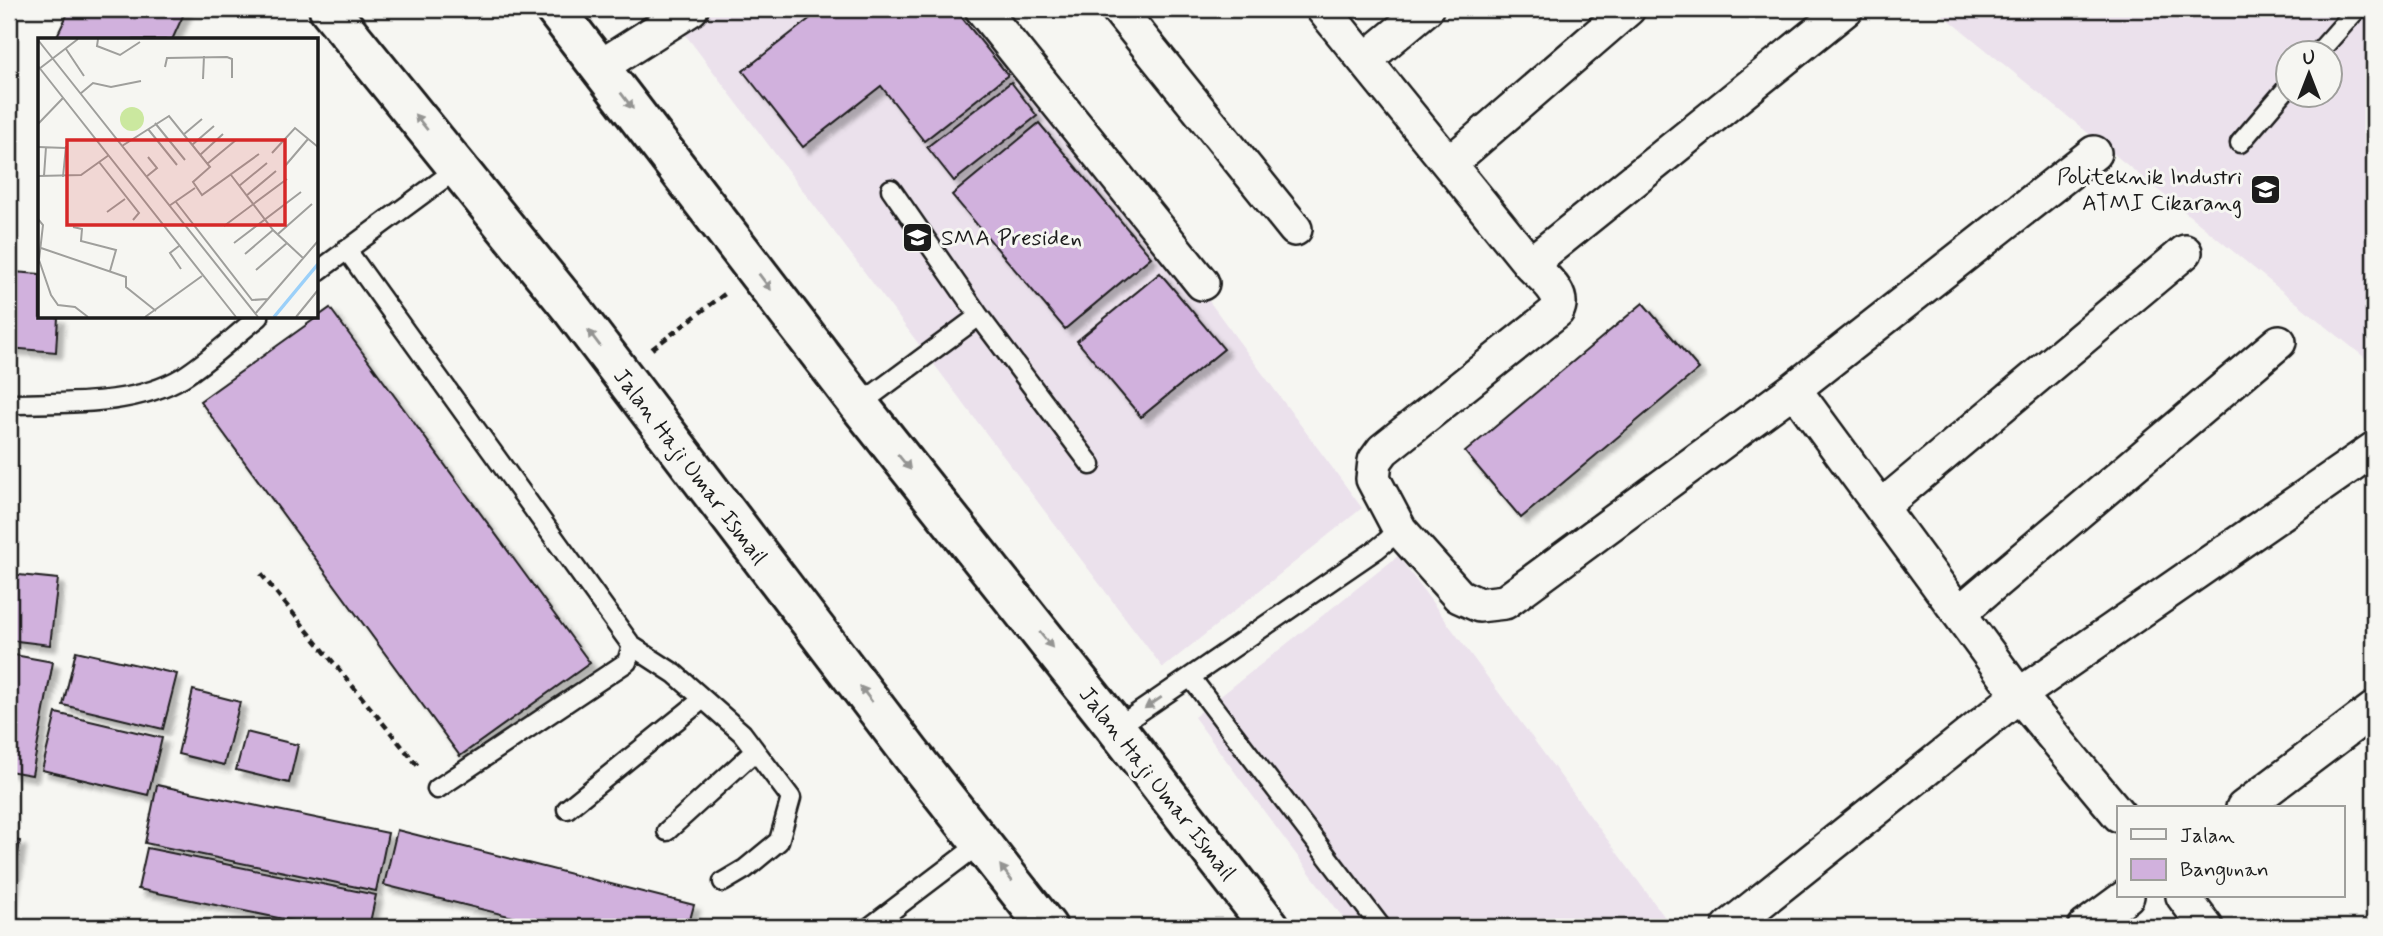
<svg xmlns="http://www.w3.org/2000/svg" width="2383" height="936" font-family="Mynerve,sans-serif">
<defs>
<filter id="shadow"><feDropShadow dx="6" dy="6" stdDeviation="2" flood-color="#0004"/></filter>
</defs>
<rect width="100%" height="100%" fill="#f6f6f2"/>
<filter id="ink" filterUnits="userSpaceOnUse"><feTurbulence type="fractalNoise" baseFrequency=".0143" numOctaves="2"/><feDisplacementMap in="SourceGraphic" scale="14" xChannelSelector="R" yChannelSelector="G"/><feConvolveMatrix kernelMatrix="1 2 1 2 8 2 1 2 1" color-interpolation-filters="sRGB"/></filter>
<g filter="url(#ink)">
<path fill="#ebe1ec" fill-rule="evenodd" d="M666 9H993L1362 508 1163 668Z
M1936 9H2374V365L2272 283ZM2288 52H2330V94H2288Z
M1398 556 1672 927H1350L1194 717Z"/>
<path fill="#d1b1dd" stroke="#1c1c1c" stroke-width="2" filter="url(#shadow)" d="M70 9H186L172 40H55Z
M822 9H955L1008 75 924 141 881 86 803 147 743 71Z
M1011 82 1037 116 954 181 927 147Z
M1039 123 1151 257 1065 329 952 195Z
M13 272 40 274V317H58L56 352 9 348Z
M1160 273 1224 349 1141 417 1077 341Z
M1643 303 1699 369 1521 518 1465 452Z
M330 308 590 663 460 756 200 401Z
M9 574 58 579 50 645 9 640Z
M76 651 177 674 163 729 63 705Z
M9 654 53 662 32 775 9 771Z
M193 690 240 702 224 765 178 754Z
M56 713 162 738 148 795 42 770Z
M246 732 298 745 289 783 236 770Z
M157 785 388 833 376 891 145 843Z
M397 830 694 905 688 927H553L384 885Z
M9 839 20 841 9 908Z
M147 848 376 895 369 927H322L138 889Z"/>
<g fill="none" stroke-linecap="round" stroke-linejoin="round">
<defs>
<path id="service" d="M2319 52 2357 9
M2240 143 2288 87
M346 249 632 646 675 674 742 733 791 798 779 841 745 869 723 882
M317 272 458 168
M979 316 1091 465
M9 404C65 402 133 407 183 377 210 360 234 336 259 317
M859 405 979 316 891 189
M1191 678 1381 927
M1116 728 1377 549 1400 530
M437 789 627 662 632 646
M567 809 703 699
M667 831 755 751
M870 927 982 842"/>
<path id="minor" d="M982 9 1202 283
M1118 9 1295 229
M1323 9 1530 264C1542 277 1566 293 1557 311L1383 450 1375 461 1373 479 1400 530 1459 596 1479 605 1505 602 1794 389 2094 153
M1365 60 1426 9
M600 67 691 9
M1449 164 1628 9
M1530 264 1846 9
M1794 389 2019 695 2119 815
M1881 507 2185 252
M1959 613 2279 342
M2243 808 2374 709
M2183 896 2206 927
M1729 927 2019 695 2374 449
M2085 927 2127 896"/>
<path id="secondary" d="M329 9 571 308 910 753 1047 927
M555 9 859 405 1116 728 1270 927"/>
</defs>
<use href="#service" stroke="#1c1c1c" stroke-width="23"/>
<use href="#minor" stroke="#1c1c1c" stroke-width="38"/>
<use href="#secondary" stroke="#1c1c1c" stroke-width="44"/>
<path stroke="#1c1c1c" stroke-width="4.5" stroke-dasharray="7 5" stroke-linecap="butt" d="M652 349 726 293
M261 574 418 766"/>
<use href="#service" stroke="#f6f6f2" stroke-width="18"/>
<use href="#minor" stroke="#f6f6f2" stroke-width="33"/>
<use href="#secondary" stroke="#f6f6f2" stroke-width="38"/>
</g>
<defs><path id="oneway-solid" d="M-6-.8H1V-3.2L6.5 0L1 3.2V.8H-6Z" transform="scale(1.75)"/></defs>
<g fill="#949492">
<use href="#oneway-solid" transform="translate(627 101) rotate(53)"/>
<use href="#oneway-solid" transform="translate(421 122) rotate(-129)"/>
<use href="#oneway-solid" transform="translate(765 282) rotate(53)"/>
<use href="#oneway-solid" transform="translate(594 338) rotate(-127)"/>
<use href="#oneway-solid" transform="translate(904 462) rotate(51)"/>
<use href="#oneway-solid" transform="translate(1046 640) rotate(51)"/>
<use href="#oneway-solid" transform="translate(866 694) rotate(-127)"/>
<use href="#oneway-solid" transform="translate(1153 703) rotate(146)"/>
<use href="#oneway-solid" transform="translate(1006 873) rotate(-127)"/>
</g>
</g>
<defs>
<symbol id="university-square" viewBox="-11 -11 22 22"><rect x="-9" y="-9" width="18" height="18" rx="4" fill="#1c1c1c" stroke="#f6f6f2"/><path d="M0-5L7-2L0 1L-7-2ZM-4 1L0 2.5L4 1V4Q0 6-4 4Z" fill="#fff"/></symbol>
<symbol id="school-square" viewBox="-11 -11 22 22"><rect x="-9" y="-9" width="18" height="18" rx="4" fill="#1c1c1c" stroke="#f6f6f2"/><path d="M0-5L7-2L0 1L-7-2ZM-4 1L0 2.5L4 1V4Q0 6-4 4Z" fill="#fff"/></symbol>
</defs>
<g fill-rule="evenodd">
<use href="#university-square" x="2248" y="172" width="35" height="35"/>
<use href="#school-square" x="900" y="220" width="35" height="35"/>
</g>
<g text-anchor="middle" stroke-width="6" stroke-linejoin="round" paint-order="stroke">
<g font-size="23" fill="#1c1c1c" stroke="#f6f6f2" text-anchor="end">
<text x="2242" y="184">Politeknik Industri<tspan x="2242" dy="26">ATMI Cikarang</tspan></text>
<text x="941" y="245" text-anchor="start">SMA Presiden</text>
</g>
<g font-size="23" fill="#1c1c1c" stroke="#f6f6f2">
<text transform="translate(691 466) rotate(53)" y="8">Jalan Haji Umar Ismail</text>
<text transform="translate(1158 783) rotate(52)" y="8">Jalan Haji Umar Ismail</text>
</g>
</g>
<g transform="translate(38 38)">
<rect width="280" height="280" fill="#f6f6f2"/>
<path d="M82 81a12 12 0 1 1 24 0a12 12 0 1 1-24 0Z" fill="#cbe89f"/>
<path fill="none" stroke="#9bd0f9" stroke-width="3.5" d="M236 279 280 226"/>
<path fill="none" stroke="#9f9f9c" stroke-width="2" d="M60 1 59 8 82 17 102 4M0 2 220 279M28 11 46 38M0 28 198 279M127 29 129 20 189 19 194 21V40M1 31 40 1M165 41 166 18M42 56 55 45 73 49 103 43M117 85 147 122M0 86 25 60M110 91 139 127M145 97 164 81M154 107 176 88M84 108 131 78 172 129 155 144 164 157 221 116M0 109 28 110M234 115 257 90 280 109M162 117 185 96M61 124 101 175 95 182M169 126 198 102M247 128 270 101M193 137 235 192 265 220M0 138 43 137 71 117M6 138 8 109M25 139 28 108M108 139 119 130 110 119M201 148 229 125M208 158 238 133M138 164 214 262 230 261M131 168 157 150M69 174 87 161M0 181 5 187 1 222 13 257 20 267 37 269 50 279M186 188 249 141M35 189 44 191 43 203 78 212 72 233M240 196 274 166M196 205 263 154M141 208 132 215 143 231M3 210 88 239V249L118 273M207 216 235 192M218 232 249 205M217 276 280 203M107 279 164 238M258 279 280 252"/>
<path fill="#d62828" fill-opacity="0.15" stroke="#d62828" stroke-width="3.5" d="M29 102H247V187H29Z"/>
<rect width="280" height="280" fill="none" stroke="#1c1c1c" stroke-width="3.5"/>
</g>
<rect width="2383" height="936" fill="none" stroke="#f6f6f2" stroke-width="35"/>
<rect x="18" y="18" width="2348" height="901" fill="none" stroke="#1c1c1c" stroke-width="2.5" filter="url(#ink)"/>
<rect x="2117" y="806" width="228" height="91" fill="#f6f6f2" stroke="#9f9f9c" stroke-width="2"/>
<rect x="2131" y="829" width="35" height="10" fill="#f6f6f2" stroke="#9f9f9c" stroke-width="2"/>
<text x="2180" y="842" font-size="21" fill="#1c1c1c">Jalan</text>
<rect x="2131" y="859" width="35" height="21" fill="#d1b1dd" stroke="#9f9f9c" stroke-width="2"/>
<text x="2180" y="876" font-size="21" fill="#1c1c1c">Bangunan</text>
<g transform="translate(2309 74)"><circle r="33" fill="#f6f6f2" stroke="#9f9f9c" stroke-width="2"/>
<path d="M0-5L12 26L0 18L-12 26Z" fill="#1c1c1c"/>
<text y="-10" font-size="19" font-weight="bold" text-anchor="middle" fill="#1c1c1c">U</text>
</g>
</svg>
